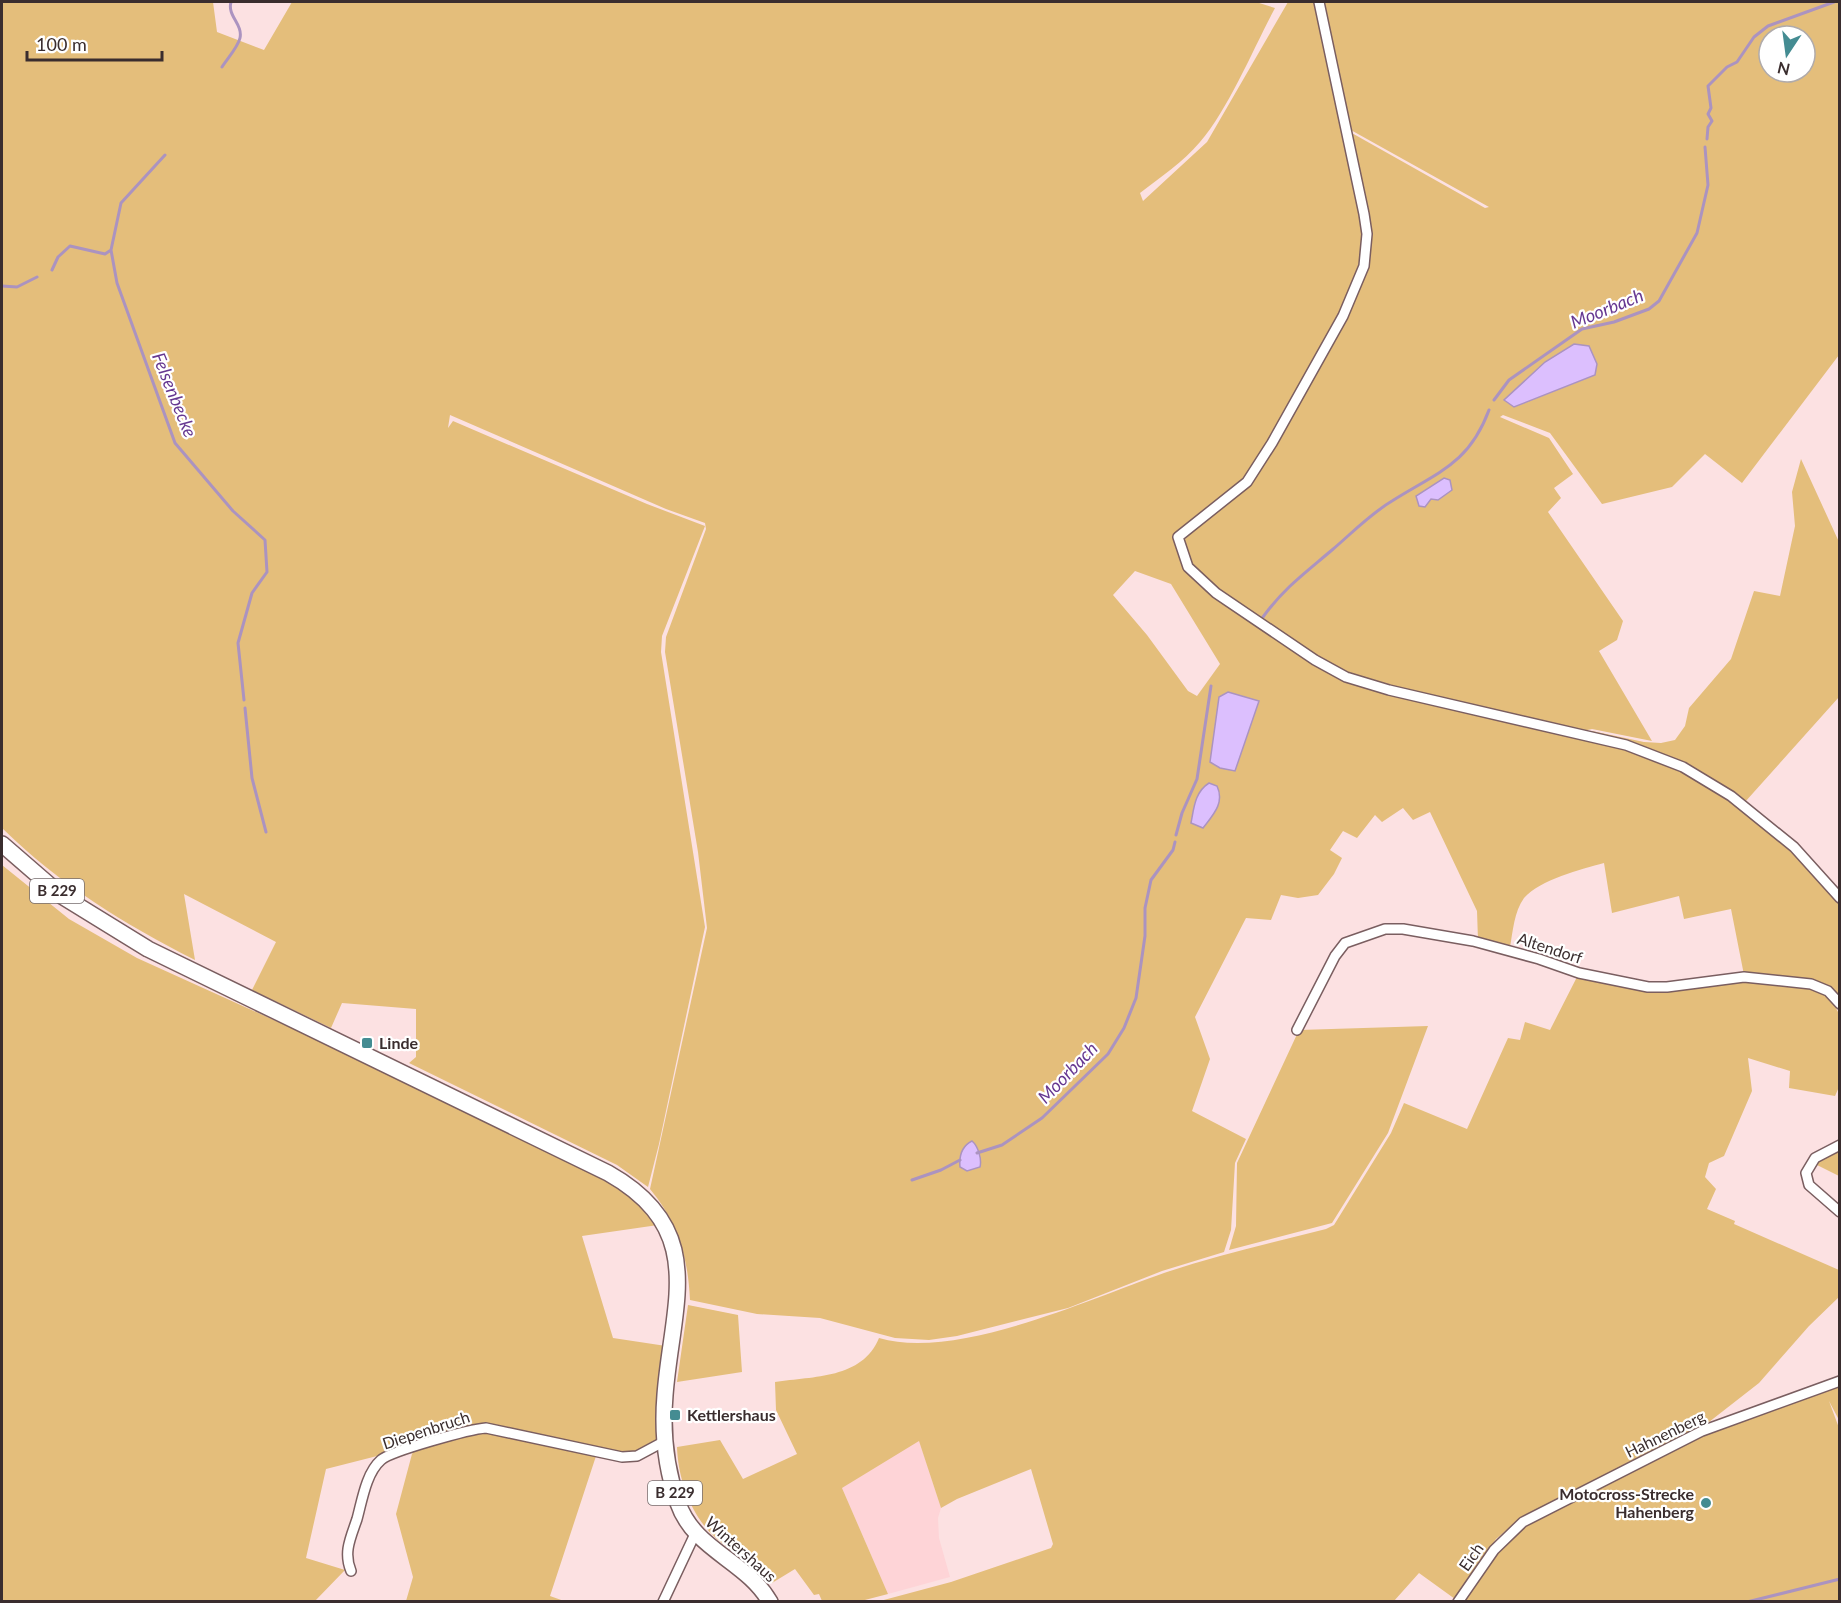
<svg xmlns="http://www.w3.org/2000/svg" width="1841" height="1603" font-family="Lato,sans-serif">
<rect width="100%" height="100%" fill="#fce1e2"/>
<path fill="#fed4d7" d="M919 1440 941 1508 938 1518 939 1538 950 1577 888 1594 842 1488Z"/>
<path fill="#e4be7b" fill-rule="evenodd" d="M2 2H213L217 32 264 50 292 2H1256L1275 8C1253 49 1229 108 1200 142 1183 162 1161 177 1140 193L1143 201 1207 142 1288 2H1316L1353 172 1365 246 1355 285 1307 378 1244 480 1176 538V549L1183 568 1201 587 1265 632 1344 680 1626 748 1682 768 1730 798 1793 849 1839 900V1002L1833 993 1744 975 1731 909 1684 919 1679 896 1612 913 1604 863C1581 869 1540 880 1524 898 1514 912 1513 931 1510 947L1478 940 1477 911 1430 812 1413 820 1403 808 1382 822 1375 815 1357 838 1343 831 1330 850 1342 858 1334 874 1318 895 1298 898 1281 895 1271 920 1246 918 1195 1017 1210 1059 1192 1111 1246 1139 1235 1163 1231 1230 1224 1252 1162 1271 1068 1308 957 1336 929 1340 895 1338 820 1318 757 1314 690 1300C688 1257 678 1223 650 1189L707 928 698 852 665 652 666 637 706 529 705 523 666 509 450 415 448 428 453 421 647 504 705 526 662 636 661 652 705 927 659 1144 648 1187 617 1165 409 1063 416 1057V1009L342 1003 331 1028 252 990 276 942 184 894 195 960C124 924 59 884 2 828ZM1135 571 1171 584 1220 664 1197 696 1188 691 1147 635 1113 595Z
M1321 2H1839V355L1742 483 1705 454 1672 487 1602 504 1550 433 1503 415 1500 417 1549 438 1573 474 1554 488 1561 498 1548 512 1623 621 1617 640 1599 651 1652 741 1592 729 1583 731 1415 694 1346 674 1259 620 1206 580 1190 561 1184 541 1191 531 1241 492 1345 318 1371 234 1369 214 1350 132 1485 208 1489 207 1349 129ZM1769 36H1805V72H1769ZM1595 375 1514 407 1505 400Z
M1801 459 1839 542V697L1745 802 1683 766 1584 733 1592 731 1644 742 1661 743 1675 740 1685 726 1689 708 1731 659 1754 591 1780 596 1795 526 1792 492Z
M2 865 69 919 137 958 351 1055 622 1187 658 1225 582 1236 613 1338 666 1346 662 1441 630 1456 495 1426 326 1469 306 1558 345 1570 315 1601H2Z
M1578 975 1648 989 1746 980 1819 988 1833 1002 1839 1014V1087L1835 1096 1789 1088 1790 1071 1748 1058 1752 1091 1724 1156 1709 1163 1705 1177 1716 1189 1707 1209 1735 1221 1734 1224 1839 1270V1297L1809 1326 1759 1383 1700 1429 1521 1518 1496 1539 1455 1599 1419 1573 1394 1601H880L951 1582 1051 1548 1053 1544 1031 1469 957 1499 941 1508 919 1441 842 1488 888 1594 861 1601H822L819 1594 814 1595 795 1569 772 1583C756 1566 736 1554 717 1539 692 1518 678 1480 677 1447L720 1440 743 1479 797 1454 776 1410 775 1382C814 1376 862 1379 879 1338 956 1361 1089 1299 1164 1273 1217 1255 1272 1243 1326 1229L1334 1225 1391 1133 1404 1103 1467 1129 1508 1038 1520 1040 1525 1022 1550 1030Z
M1428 1026 1388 1133 1332 1223 1229 1250 1236 1226 1237 1163 1299 1030Z
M1839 1150V1176L1815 1164Z
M688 1305 738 1315 742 1372 677 1382Z
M1839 1385V1420L1829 1401 1839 1428V1601L1463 1602 1496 1552 1526 1526 1701 1437Z
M477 1431 597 1453 550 1596 564 1601H406L413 1577 396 1514 412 1454 415 1449Z"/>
<path fill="#dcbffe" stroke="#ab93c0" stroke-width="1.5" d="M1574 344 1589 346 1597 364 1595 375 1514 407 1504 400 1545 362Z
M1444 478 1450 480 1452 490 1438 500 1431 499 1425 507 1419 506 1416 496Z
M1228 692 1259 701 1235 771 1220 768 1210 762 1219 697Z
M1209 783 1217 786C1225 803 1213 815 1203 828L1191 823C1194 807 1195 792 1209 783Z
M972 1141C978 1146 982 1159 980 1167L967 1171 960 1167C959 1156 962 1146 972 1141Z"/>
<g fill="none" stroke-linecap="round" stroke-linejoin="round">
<path stroke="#ab93c0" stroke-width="3" d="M222 67C227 59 238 47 240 38 243 24 227 16 231 2
M1707 139 1708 127 1712 121 1708 114 1711 108 1708 86 1727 67 1737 62 1754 37 1768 26 1834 2
M165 155 121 203 111 250 117 283 175 443 233 511 265 540 267 572 252 593 238 643 244 700
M52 270 58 257 70 246 105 254 111 250
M2 286 17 287 37 277
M1494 400 1509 380 1582 329 1614 322 1649 309 1659 301 1697 233 1708 185 1705 147
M1263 617C1284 588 1305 573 1332 550 1351 534 1370 514 1392 501 1438 472 1469 464 1489 410
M245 708 252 778 266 832
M1176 835 1182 813 1197 779 1211 686
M977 1153 1002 1145 1042 1118 1108 1054 1124 1028 1136 998 1145 936V908L1151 880 1173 850 1175 842
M912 1180 941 1170 960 1160
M1747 1602 1840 1579"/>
<defs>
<path id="minor" d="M1319 2 1364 214 1367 234 1364 266 1343 316 1272 443 1247 482 1178 537 1188 567 1216 593 1315 660 1346 677 1389 690 1626 745 1683 767 1731 796 1794 847 1840 898
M1297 1030 1335 956 1345 943 1385 929H1403L1473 941 1539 959 1579 973 1648 987H1667L1744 977 1811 984 1828 991 1840 1004
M1840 1145 1815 1158 1806 1173 1809 1185 1840 1212
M351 1571C343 1552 351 1537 357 1519 362 1501 366 1473 381 1460 391 1451 470 1429 486 1428L622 1457 637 1456 665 1441
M663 1602 695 1534
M1458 1602 1494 1550 1523 1522 1702 1431 1840 1381"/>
<path id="primary" d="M2 844 62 896 148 949 608 1173C709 1230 672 1303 665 1395 662 1431 666 1469 678 1503 694 1550 747 1561 770 1602"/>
</defs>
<use href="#minor" stroke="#7a5e60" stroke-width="12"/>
<use href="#primary" stroke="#7a5e60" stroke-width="18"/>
<use href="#minor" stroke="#fff" stroke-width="9"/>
<use href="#primary" stroke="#fff" stroke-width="15"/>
</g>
<g fill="#448c92" stroke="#fff" stroke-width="2">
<rect x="361" y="1037" width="12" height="12" rx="3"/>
<rect x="669" y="1409" width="12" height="12" rx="3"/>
<circle cx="1706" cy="1503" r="6"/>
</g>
<g text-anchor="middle" stroke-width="4.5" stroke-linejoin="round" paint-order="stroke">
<g fill="#fff" stroke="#756c6d" stroke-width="1.5">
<rect x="30" y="879" width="54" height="24" rx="4.5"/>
<rect x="648" y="1481" width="54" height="24" rx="4.5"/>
</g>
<g font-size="15" font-weight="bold" fill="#3a2d2e">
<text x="57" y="896">B 229</text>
<text x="675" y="1498">B 229</text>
</g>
<g font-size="16" fill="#3a2d2e" stroke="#fff">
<text transform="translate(1550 948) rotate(18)" y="6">Altendorf</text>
<text transform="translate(426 1430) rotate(-18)" y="6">Diepenbruch</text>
<text transform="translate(1665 1434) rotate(-26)" y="6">Hahnenberg</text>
<text transform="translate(741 1549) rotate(42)" y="6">Wintershaus</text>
<text transform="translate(1471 1557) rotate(-55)" y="6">Eich</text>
</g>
<g font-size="16" font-weight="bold" fill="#3a2d2e" stroke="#fff" text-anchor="start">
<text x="379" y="1049">Linde</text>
<text x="687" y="1421">Kettlershaus</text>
<text x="1694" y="1500" text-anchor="end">Motocross-Strecke<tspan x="1694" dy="18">Hahenberg</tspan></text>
</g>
<g font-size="18" font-style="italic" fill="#663891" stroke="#fff">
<text transform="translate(1607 309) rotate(-22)" y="6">Moorbach</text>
<text transform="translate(174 395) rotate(68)" y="6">Felsenbecke</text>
<text transform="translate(1068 1073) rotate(-46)" y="6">Moorbach</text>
</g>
</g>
<rect width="1841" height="1603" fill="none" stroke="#3a2d2e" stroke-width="6"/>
<g transform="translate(1787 54) rotate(193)"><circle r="28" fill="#ffffff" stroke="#b0abab" stroke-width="1.5"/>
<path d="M0-4.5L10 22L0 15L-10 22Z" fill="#448c92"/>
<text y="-9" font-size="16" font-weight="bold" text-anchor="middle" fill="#3a2d2e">N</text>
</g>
<path d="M27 51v9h135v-9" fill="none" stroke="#3a2d2e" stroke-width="3"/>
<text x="36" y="51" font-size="18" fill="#3a2d2e" stroke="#ffffff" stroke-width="4.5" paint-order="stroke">100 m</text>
</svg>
